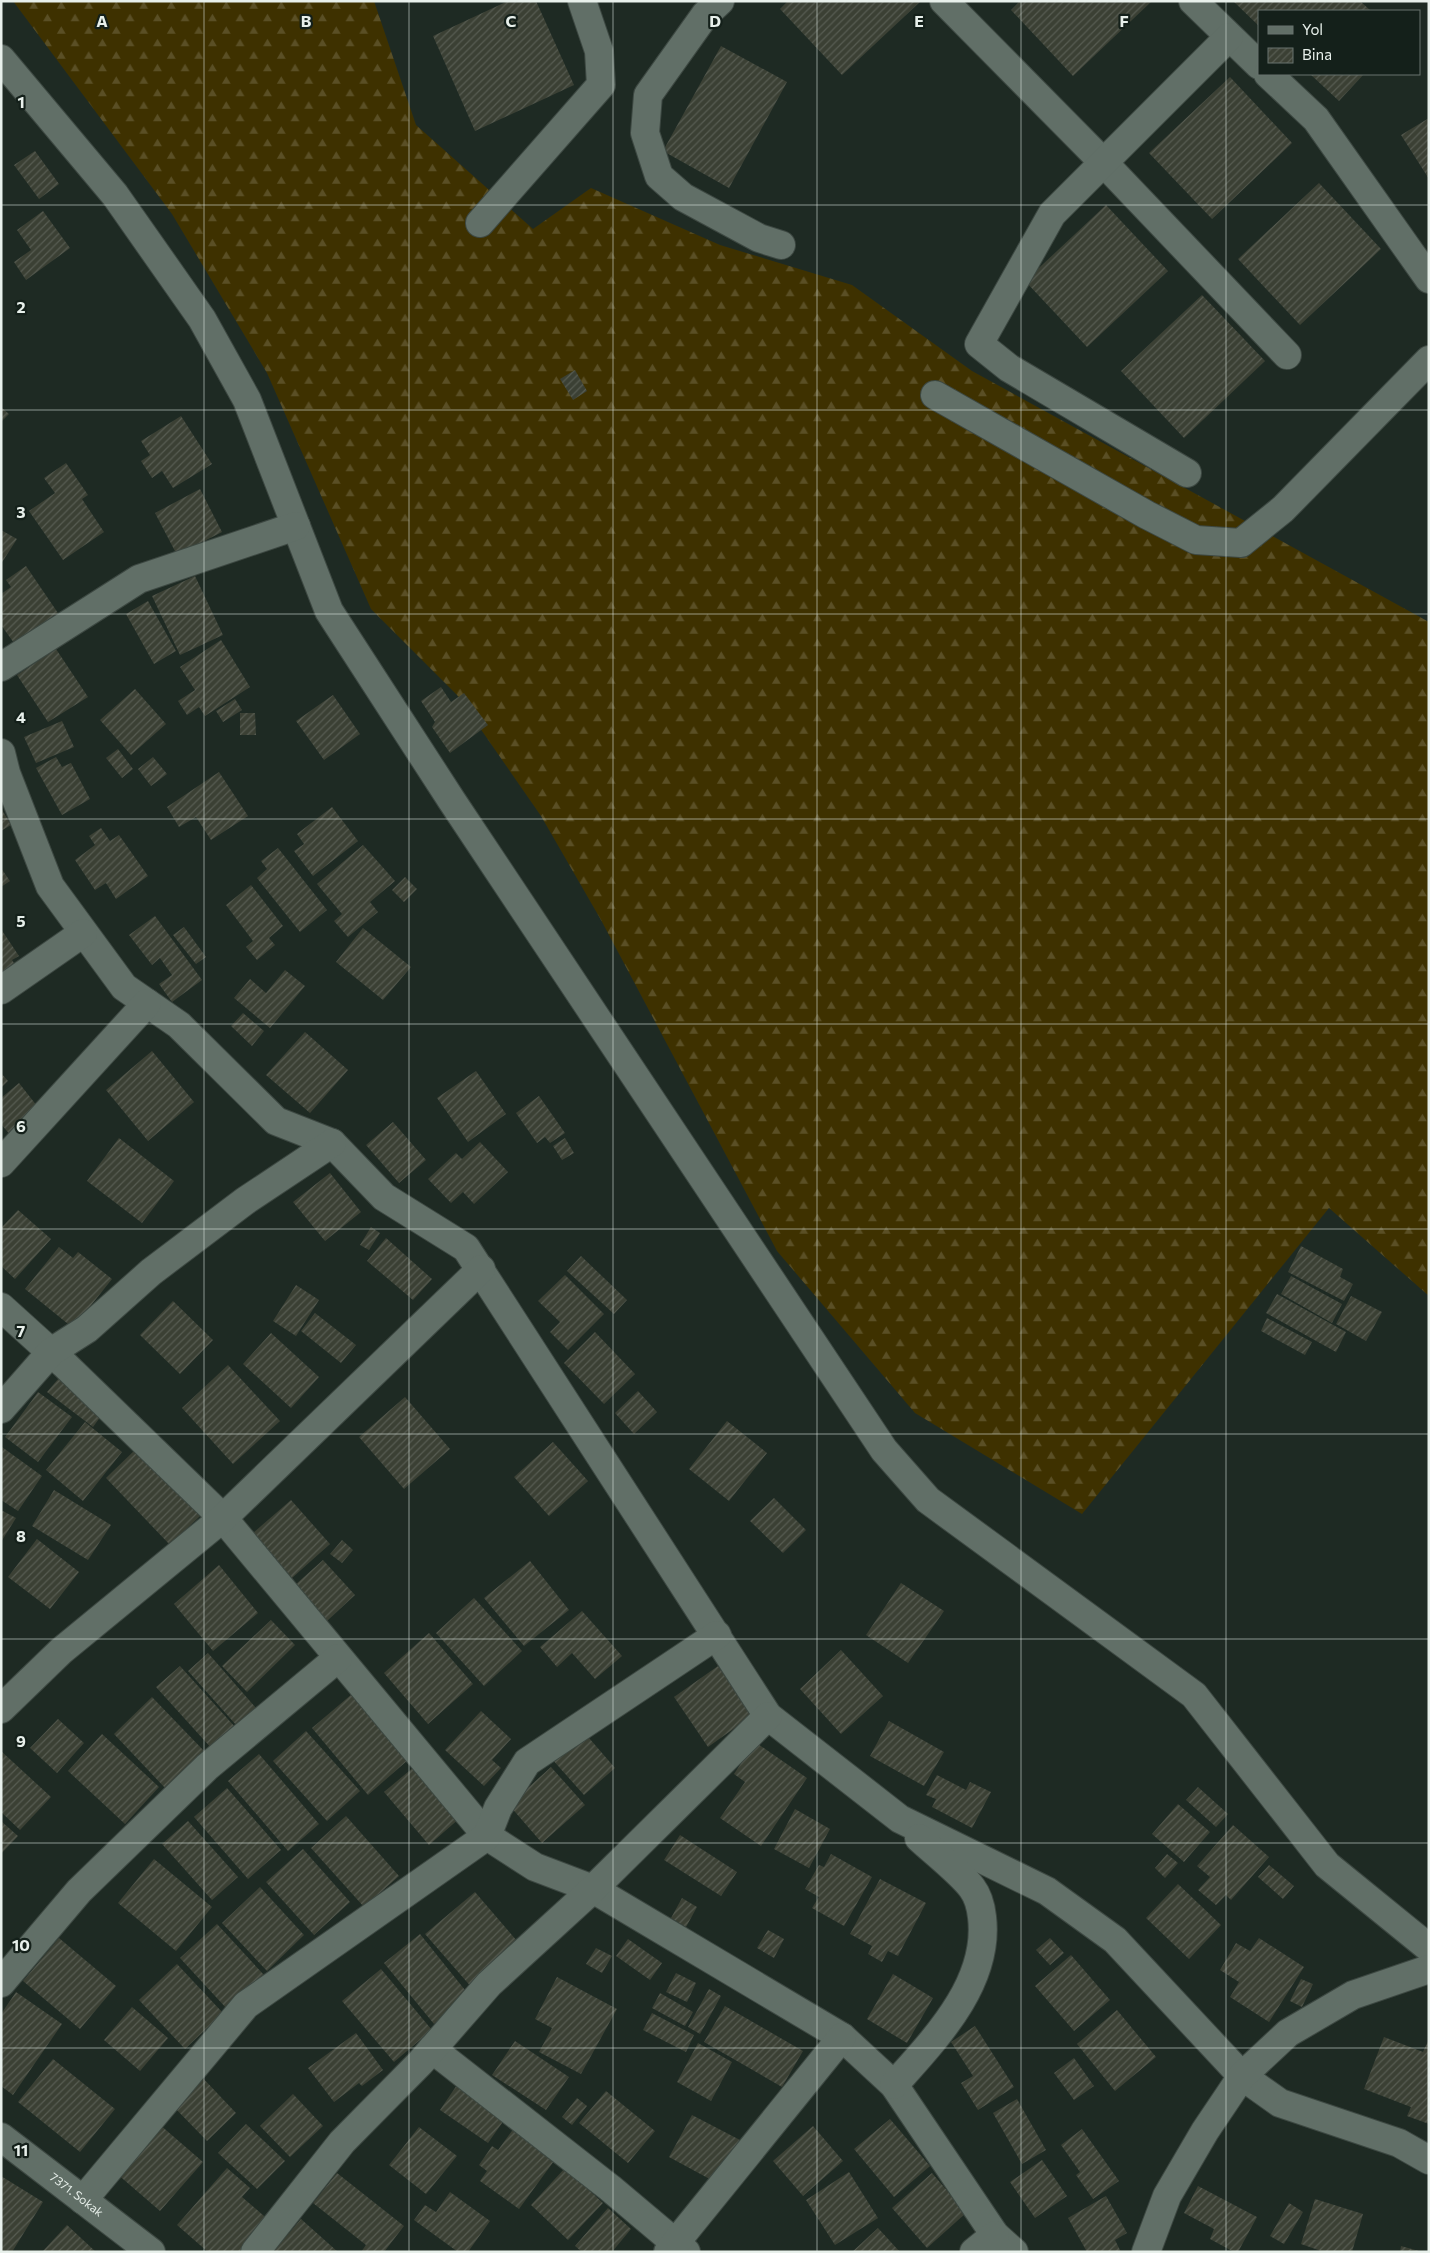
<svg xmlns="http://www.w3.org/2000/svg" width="1430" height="2253" font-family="Commissioner,sans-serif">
<defs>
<pattern id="forest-firs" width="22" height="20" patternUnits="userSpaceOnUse" patternTransform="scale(1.25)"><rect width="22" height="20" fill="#3e3100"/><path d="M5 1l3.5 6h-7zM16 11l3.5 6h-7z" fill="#5a4f25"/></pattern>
<pattern id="building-hatch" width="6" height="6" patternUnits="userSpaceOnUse" patternTransform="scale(1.25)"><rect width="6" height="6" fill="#3b4034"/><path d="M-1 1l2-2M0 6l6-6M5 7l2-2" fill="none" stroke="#575c52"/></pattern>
</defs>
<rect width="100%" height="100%" fill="#1e2a23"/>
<path fill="url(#forest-firs)" d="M13 1H374L416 125 533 229 591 188 720 245 852 285 972 371 1429 622V1296L1329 1208 1082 1514 915 1413 777 1251 601 920 541 816 457 695 371 609 267 373 172 214Z"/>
<path fill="url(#building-hatch)" d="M508 1H536L574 85 475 131 433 36Z
M788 1H921L842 75 780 9Z
M1020 1H1152L1073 76 1011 10Z
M1233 1H1360L1371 11H1259V26Z
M721 46 787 82 729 188 663 151Z
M1310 74H1364L1339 101Z
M1230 77 1292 143 1212 219 1149 153Z
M1429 118V179L1401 135Z
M35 151 59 184 39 199 14 165Z
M1319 183 1381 249 1300 325 1238 259Z
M1106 205 1168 271 1087 347 1025 281Z
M43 211 70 248 26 280 14 262 31 250 17 230Z
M1202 295 1265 361 1184 438 1121 371Z
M575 370 587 391 573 400 560 379Z
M1 407 9 414 1 422Z
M181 416 212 464 173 488 162 471 152 478 141 461 150 455 141 441Z
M66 463 88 495 82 499 104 532 63 560 29 511 55 493 44 478Z
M200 489 222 532 177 555 155 513Z
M1 530 17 539 1 564Z
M26 566 58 613 14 643 1 625V594L11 587 6 580Z
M195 576 223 635 180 655 152 596Z
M148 601 176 651 154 664 126 614Z
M221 640 250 687 205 716 199 707 187 715 178 701 195 690 180 667Z
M56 649 88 697 48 722 17 675Z
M441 687 451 702 464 693 488 725 450 753 432 727 435 722 421 701Z
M135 689 166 724 131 755 100 720Z
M333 695 360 734 324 760 296 721Z
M235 699 242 710 223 722 216 711Z
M240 713H255L256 735H240Z
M62 721 74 747 36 763 24 737Z
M118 749 133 769 122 778 106 758Z
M56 757 62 767 71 763 90 799 62 815 36 768Z
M153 757 167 774 151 786 138 769Z
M219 772 248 816 211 840 196 817 179 827 167 807Z
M332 807 358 841 313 876 294 851 304 844 297 834Z
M1 808 11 825 1 831Z
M101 828 110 841 119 835 148 876 116 899 106 883 95 890 75 860 95 845 89 836Z
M363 845 395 881 370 902 378 912 348 937 334 921 342 914 317 884Z
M278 848 327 910 300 932 257 878 267 869 261 861Z
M1 868 10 881 1 887Z
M405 877 417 889 404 902 392 890Z
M251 885 283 926 269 938 275 945 257 960 246 947 253 941 226 905Z
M155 916 202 980 172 1002 159 984 172 975 160 958 152 965 129 935Z
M184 927 206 957 196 964 173 935Z
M363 928 411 967 383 1000 336 962Z
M1 929 19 956 12 960 18 969 1 980Z
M285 970 305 986 270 1028 234 998 250 979 266 993Z
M243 1013 264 1031 252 1046 231 1026Z
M305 1032 348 1070 310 1113 266 1075Z
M152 1051 194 1102 148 1141 106 1090Z
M476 1071 506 1114 468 1142 437 1098Z
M1 1073 8 1081 1 1088Z
M19 1083 41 1111 11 1136 1 1124V1098Z
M539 1096 565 1133 550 1143 545 1137 537 1143 516 1113Z
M393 1122 426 1160 399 1183 366 1145Z
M119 1138 174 1181 142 1223 87 1181Z
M565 1138 574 1153 562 1160 553 1146Z
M480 1142 508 1172 474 1204 463 1192 451 1203 428 1179 456 1153 462 1159Z
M330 1173 361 1212 325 1241 293 1202Z
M18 1210 51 1239 15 1279 1 1266V1228Z
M371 1227 380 1233 369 1250 360 1245Z
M386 1238 432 1279 413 1300 367 1261Z
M1301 1246 1343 1269 1340 1277 1353 1284 1344 1301 1288 1272Z
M59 1247 73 1258 78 1252 112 1279 73 1328 25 1289Z
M581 1256 627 1300 614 1314 567 1271Z
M565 1275 604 1314 568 1350 550 1332 560 1322 538 1301Z
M1291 1276 1342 1304 1332 1323 1281 1294Z
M296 1285 319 1300 296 1336 273 1321Z
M1277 1294 1346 1332 1336 1352 1266 1313Z
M1351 1296 1382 1312 1366 1341 1336 1324Z
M173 1301 213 1340 180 1374 140 1335Z
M315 1313 356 1345 341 1363 301 1331Z
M1267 1318 1312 1342 1305 1355 1261 1331Z
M595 1332 635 1374 604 1404 564 1363Z
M271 1333 319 1377 291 1408 243 1364Z
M228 1365 280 1421 233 1464 182 1408Z
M59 1378 104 1412 93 1427 47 1392Z
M638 1391 657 1412 634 1434 615 1413Z
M38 1392 72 1417 38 1462 5 1437Z
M405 1397 450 1449 404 1489 359 1437Z
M727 1421 767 1453 729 1501 689 1469Z
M85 1422 122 1452 83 1501 46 1470Z
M553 1442 588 1481 549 1516 514 1477Z
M2 1447 42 1476 18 1511 1 1500Z
M136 1449 200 1516 170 1545 106 1478Z
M54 1490 111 1525 88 1560 32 1526Z
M774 1498 806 1530 783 1553 750 1521Z
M291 1500 330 1544 292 1578 253 1533Z
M1 1510 16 1518 1 1542Z
M37 1539 79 1572 50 1609 8 1577Z
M342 1540 353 1550 342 1563 330 1554Z
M323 1560 355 1595 327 1621 295 1585Z
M530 1561 569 1610 524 1646 484 1598Z
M219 1565 258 1613 213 1651 174 1604Z
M901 1583 944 1611 908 1663 866 1635Z
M474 1598 522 1651 484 1686 436 1633Z
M582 1611 622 1656 595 1679 572 1653 557 1667 540 1647Z
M271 1620 295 1645 247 1692 222 1666Z
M429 1633 473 1684 428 1724 384 1673Z
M841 1650 883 1696 841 1734 800 1689Z
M208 1653 256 1708 237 1726 188 1671Z
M180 1666 236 1728 213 1750 156 1687Z
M718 1666 753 1715 708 1747 674 1697Z
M352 1694 408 1760 368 1795 312 1728Z
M152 1697 205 1752 166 1789 114 1734Z
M481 1711 511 1739 492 1760 501 1768 484 1786 445 1750Z
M58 1719 84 1743 57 1773 30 1748Z
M889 1721 944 1752 924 1786 870 1756Z
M306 1731 360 1791 327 1821 273 1761Z
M583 1731 615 1768 584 1795 551 1758Z
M102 1734 159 1787 125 1824 68 1771Z
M755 1742 807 1778 761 1846 720 1818 745 1782 734 1774Z
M1 1751 51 1797 20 1830 1 1812Z
M259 1754 319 1824 288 1851 228 1781Z
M415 1766 460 1818 429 1845 384 1792Z
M551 1767 585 1805 542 1843 509 1805Z
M937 1775 966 1790 970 1782 991 1792 972 1828 932 1807 936 1799 926 1795Z
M1198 1787 1228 1814 1216 1827 1186 1800Z
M227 1788 281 1850 248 1879 194 1817Z
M1178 1804 1210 1832 1184 1862 1152 1834Z
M795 1809 830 1829 809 1868 774 1849Z
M346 1816 399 1876 364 1907 311 1848Z
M1 1821 18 1836 1 1854Z
M188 1821 238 1877 212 1900 162 1844Z
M1233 1825 1269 1857 1231 1900 1226 1895 1216 1905 1198 1890 1210 1877 1197 1866Z
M680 1835 737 1872 721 1896 664 1860Z
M303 1849 350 1902 314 1935 266 1882Z
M831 1854 872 1877 844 1926 812 1908 819 1897 805 1889 819 1865 824 1867Z
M1167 1854 1178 1863 1165 1878 1155 1868Z
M154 1859 212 1907 176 1951 118 1903Z
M1269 1865 1294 1886 1283 1899 1258 1877Z
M880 1879 926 1903 898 1956 888 1951 882 1962 868 1954 872 1946 850 1934Z
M1178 1884 1221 1925 1189 1959 1146 1918Z
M260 1887 304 1935 267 1971 222 1923Z
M475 1892 524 1949 473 1989 425 1934Z
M682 1898 697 1907 686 1927 671 1918Z
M217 1924 264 1975 227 2009 180 1958Z
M768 1930 784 1939 774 1958 757 1948Z
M420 1934 469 1995 434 2024 384 1963Z
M59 1938 116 1986 80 2029 23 1981Z
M1050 1938 1064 1953 1050 1965 1036 1950Z
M1259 1938 1304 1967 1269 2022 1230 1997 1239 1982 1220 1970 1236 1943 1250 1951Z
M628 1939 662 1963 650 1980 616 1956Z
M596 1948 612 1956 602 1973 586 1964Z
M1071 1955 1110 2000 1074 2031 1035 1986Z
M177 1964 223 2013 185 2049 139 2000Z
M381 1969 432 2030 394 2062 342 2001Z
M676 1973 696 1983 687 2002 666 1992Z
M893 1974 933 1998 907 2043 867 2019Z
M557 1977 617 2009 581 2074 539 2052 552 2028 535 2019Z
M1301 1979 1313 1984 1302 2007 1290 2001Z
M709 1989 721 1996 700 2034 688 2027Z
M16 1992 62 2024 13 2095 1 2086V2014Z
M660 1993 693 2012 685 2026 652 2008Z
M725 2006 803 2051 782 2087 704 2042Z
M132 2007 168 2038 140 2071 104 2040Z
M1117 2010 1156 2057 1115 2091 1077 2044Z
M652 2013 694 2035 686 2052 643 2030Z
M975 2026 1014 2087 978 2110 961 2083 973 2076 951 2042Z
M356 2033 383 2070 362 2086 359 2083 334 2102 308 2068Z
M1384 2037 1423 2052 1429 2039V2124L1407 2116 1411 2107 1364 2089Z
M515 2041 569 2077 546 2110 492 2075Z
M698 2043 732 2062 711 2101 677 2082Z
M1074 2058 1094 2086 1074 2100 1054 2073Z
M53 2059 115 2109 80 2152 18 2102Z
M200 2075 236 2113 207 2141 170 2103Z
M459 2082 507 2116 488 2143 440 2110Z
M606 2091 655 2131 628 2163 579 2123Z
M293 2094 323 2126 290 2157 260 2126Z
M577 2098 587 2106 572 2125 562 2117Z
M1017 2099 1046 2150 1022 2164 993 2113Z
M692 2115 740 2140 717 2183 669 2157Z
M890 2119 930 2166 894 2197 854 2149Z
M159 2124 203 2162 160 2211 116 2173Z
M246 2124 285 2161 257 2189 218 2153Z
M517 2124 531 2135 527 2141 554 2161 519 2209 480 2181 487 2171 479 2165 492 2146 498 2150Z
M813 2126 843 2161 803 2196 773 2161Z
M419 2127 457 2156 426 2194 389 2165Z
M1082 2129 1119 2181 1093 2199 1076 2175 1080 2172 1061 2145Z
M1042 2160 1067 2196 1035 2218 1010 2182Z
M227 2168 250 2188 242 2197 271 2222 245 2252H208L177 2225Z
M565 2168 603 2203 568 2240 531 2205Z
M849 2172 878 2218 835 2245 806 2200Z
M337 2173 404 2226 384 2252H361L366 2245 313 2203Z
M932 2173 966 2213 927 2248 892 2208Z
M1 2176 43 2202 12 2252H1Z
M1198 2186 1257 2217 1238 2252H1234L1210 2239 1214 2229 1184 2213Z
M450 2192 490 2221 468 2252H458L414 2220 425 2205 436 2212Z
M1106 2196 1127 2233 1115 2240 1121 2252H1087L1068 2218Z
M1315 2199 1363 2214 1352 2252H1324L1301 2244Z
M1289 2203 1303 2212 1284 2244 1270 2236Z
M608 2208 631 2229 612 2252H582L575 2246Z
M301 2219 338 2252H273Z
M67 2225 96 2252H42Z
M878 2228 900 2252H852Z
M1401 2246 1419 2251V2252H1400Z"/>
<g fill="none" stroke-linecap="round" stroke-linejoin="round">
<defs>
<g id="minor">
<path d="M720 1 705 15 648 95 645 133 659 176 683 197 759 238 781 245"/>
<path d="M944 1 1103 162 1287 355"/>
<path d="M1193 1 1259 65"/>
<path d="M1 59 115 195 202 319 247 400 329 611 452 801 884 1450 928 1500 1194 1695 1327 1865 1429 1948"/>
<path d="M1268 74 1316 119 1429 279"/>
<path d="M480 223 601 85 599 51 582 1"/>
<path d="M935 395 1147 515 1196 540 1241 543 1283 509 1429 360"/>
<path d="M1187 473 1009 368 979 344 1052 214 1229 37"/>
<path d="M1 667 139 579 296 526"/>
<path d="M1 753 6 773 50 886 124 987 179 1025 276 1121 332 1143 384 1197 466 1248 768 1716 900 1819 1047 1891 1115 1940 1242 2076 1280 2103 1399 2143 1429 2160"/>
<path d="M1 990 83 933"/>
<path d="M1 1163 147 1003"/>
<path d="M1 1307 64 1364 223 1518 487 1836 535 1867 593 1889 842 2037 894 2085 995 2235 1014 2252"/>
<path d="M1 1409 51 1352 87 1329 151 1272 245 1201 332 1143"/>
<path d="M1 1709 61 1651 223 1518 481 1269"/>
<path d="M1 1983 79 1891 207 1767 338 1658"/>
<path d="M432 2049 610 2188 686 2252"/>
<path d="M894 2085C935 2039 990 1983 982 1917 981 1908 978 1896 972 1888 961 1873 934 1852 919 1838"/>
<path id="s1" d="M1 2137 151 2252"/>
<path d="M83 2200 246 2005 487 1836 498 1808 527 1762 717 1635"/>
<path d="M255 2252 342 2142 420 2063 489 1984 593 1889 768 1716"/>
<path d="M668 2252 842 2037"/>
<path d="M974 2252 995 2235"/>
<path d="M1146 2252 1167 2196 1205 2131 1242 2076 1288 2033 1353 1995 1429 1969"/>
</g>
</defs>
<use href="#minor" stroke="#3d4842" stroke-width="30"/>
<use href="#minor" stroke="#616f67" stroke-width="28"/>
</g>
<path fill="none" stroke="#e8f0eb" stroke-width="1" stroke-opacity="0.55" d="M204 1V2252M409 1V2252M613 1V2252M817 1V2252M1021 1V2252M1226 1V2252M1 205H1429M1 410H1429M1 614H1429M1 819H1429M1 1024H1429M1 1229H1429M1 1434H1429M1 1639H1429M1 1843H1429M1 2048H1429"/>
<g text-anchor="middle" stroke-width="4.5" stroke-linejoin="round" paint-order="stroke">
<g font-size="12" fill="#e8f0eb" stroke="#14201a">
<text dy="4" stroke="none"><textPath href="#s1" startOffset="95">7371. Sokak</textPath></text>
</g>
</g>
<g font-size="16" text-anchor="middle" font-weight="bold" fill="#e8f0eb" stroke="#14201a" stroke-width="4.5" stroke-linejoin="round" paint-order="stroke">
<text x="102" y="27">A</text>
<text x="306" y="27">B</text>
<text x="511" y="27">C</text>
<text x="715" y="27">D</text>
<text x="919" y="27">E</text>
<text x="1124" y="27">F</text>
<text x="21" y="108">1</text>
<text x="21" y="313">2</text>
<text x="21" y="518">3</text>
<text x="21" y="723">4</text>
<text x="21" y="927">5</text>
<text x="21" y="1132">6</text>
<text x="21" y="1337">7</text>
<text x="21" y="1542">8</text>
<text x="21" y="1747">9</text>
<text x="21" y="1951">10</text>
<text x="21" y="2156">11</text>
</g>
<rect width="1430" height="2253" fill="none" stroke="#e8f0eb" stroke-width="5"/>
<rect x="1258" y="10" width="162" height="65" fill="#14201a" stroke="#69736e"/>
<rect x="1268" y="26" width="25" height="8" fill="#616f67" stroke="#69736e"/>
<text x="1302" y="35" font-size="15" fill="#e8f0eb">Yol</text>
<rect x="1268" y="48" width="25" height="15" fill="url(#building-hatch)" stroke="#69736e"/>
<text x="1302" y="60" font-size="15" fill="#e8f0eb">Bina</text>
</svg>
